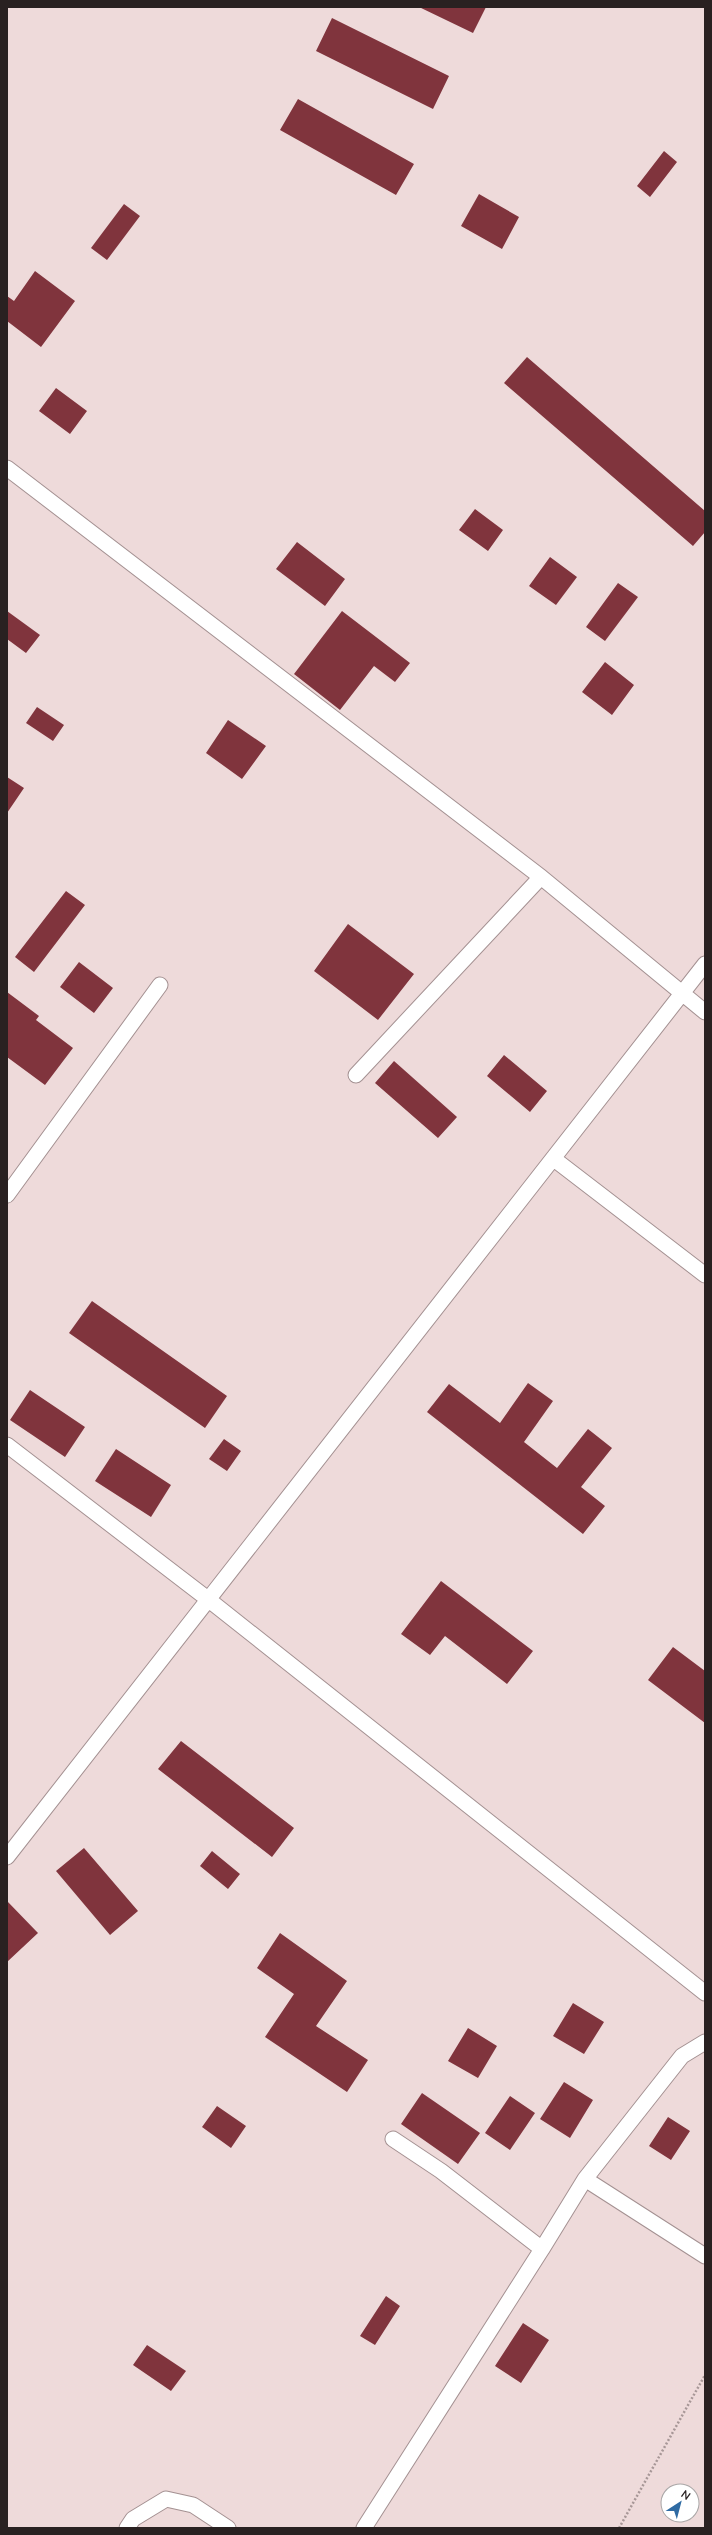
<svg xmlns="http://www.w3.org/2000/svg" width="712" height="2535" font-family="'Nunito Sans',sans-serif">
<rect width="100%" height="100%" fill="#eedada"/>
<path fill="#80343d" d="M419 7H486L473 33Z
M332 18 449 76 433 109 316 51Z
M298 99 414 164 396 195 280 130Z
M664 151 677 162 650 197 637 186Z
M479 194 519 217 502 249 461 226Z
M124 204 140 216 107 260 91 248Z
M35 271 75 301 41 347 7 321V296L14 301Z
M527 357 705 511V532L693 546 504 383Z
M56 388 87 411 70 434 39 411Z
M475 509 503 530 488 551 459 530Z
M297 542 345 579 325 606 276 569Z
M550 557 577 577 556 605 529 586Z
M618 583 638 597 605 641 586 627Z
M7 611 40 635 26 653 7 639Z
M342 611 410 663 395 682 374 666 340 710 294 674Z
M605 662 634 685 612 715 582 692Z
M37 707 64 725 53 741 26 723Z
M228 720 266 746 242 779 206 753Z
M7 777 24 788 7 813Z
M66 891 85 905 34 972 15 957Z
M348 924 414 974 378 1020 314 971Z
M79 962 113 988 94 1013 60 987Z
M7 992 39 1016 36 1020 73 1048 45 1085 7 1057Z
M504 1055 547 1091 530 1112 487 1076Z
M394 1061 457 1117 438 1138 375 1083Z
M92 1301 227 1396 205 1428 69 1333Z
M528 1383 553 1401 524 1442 557 1468 588 1429 612 1448 581 1487 605 1506 583 1534 427 1412 449 1384 500 1423Z
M30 1390 85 1427 65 1457 10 1420Z
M224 1439 241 1451 227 1471 209 1459Z
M116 1449 171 1485 151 1517 95 1481Z
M441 1581 533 1651 507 1684 445 1636 430 1655 401 1634Z
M673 1647 705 1671V1723L648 1680Z
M181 1741 294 1828 272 1857 158 1769Z
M84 1848 138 1911 110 1935 56 1871Z
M212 1851 240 1874 228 1889 200 1866Z
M7 1901 38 1933 7 1962Z
M280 1933 347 1981 316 2026 368 2060 347 2092 265 2037 294 1994 257 1968Z
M573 2003 604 2022 584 2054 553 2036Z
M468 2028 497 2046 478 2078 448 2061Z
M564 2082 593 2100 570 2138 540 2119Z
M422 2093 480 2133 458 2164 401 2124Z
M510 2096 535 2113 510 2150 485 2133Z
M217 2106 246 2126 231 2148 202 2127Z
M668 2117 690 2131 671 2160 649 2146Z
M386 2296 400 2306 375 2345 360 2336Z
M523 2323 549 2340 521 2383 495 2366Z
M147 2345 186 2371 171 2391 133 2365Z"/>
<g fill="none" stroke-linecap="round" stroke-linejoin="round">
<defs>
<path id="street" d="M7 468 541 877 705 1012
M356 1075 541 877
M554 1159 705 1275
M7 1195 160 985
M7 1445 209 1600 705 1993
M7 1857 705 964
M393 2139 441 2171 542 2249 585 2179 682 2056 705 2042
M585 2179 705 2256
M127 2528 133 2519 166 2499 193 2505 228 2528
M364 2528 542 2249"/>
</defs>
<use href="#street" stroke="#a49192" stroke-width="17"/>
<path stroke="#a79797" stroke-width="2.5" stroke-dasharray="2 2" stroke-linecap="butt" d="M619 2528 705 2375"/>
<use href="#street" stroke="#fff" stroke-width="15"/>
</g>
<rect width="712" height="2535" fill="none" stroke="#292121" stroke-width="16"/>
<g transform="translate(680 2503) rotate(36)"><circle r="19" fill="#ffffff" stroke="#a9a6a6"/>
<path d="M0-3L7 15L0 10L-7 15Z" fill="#2f6ba3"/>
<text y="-6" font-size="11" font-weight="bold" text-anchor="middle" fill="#292121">N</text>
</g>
</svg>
